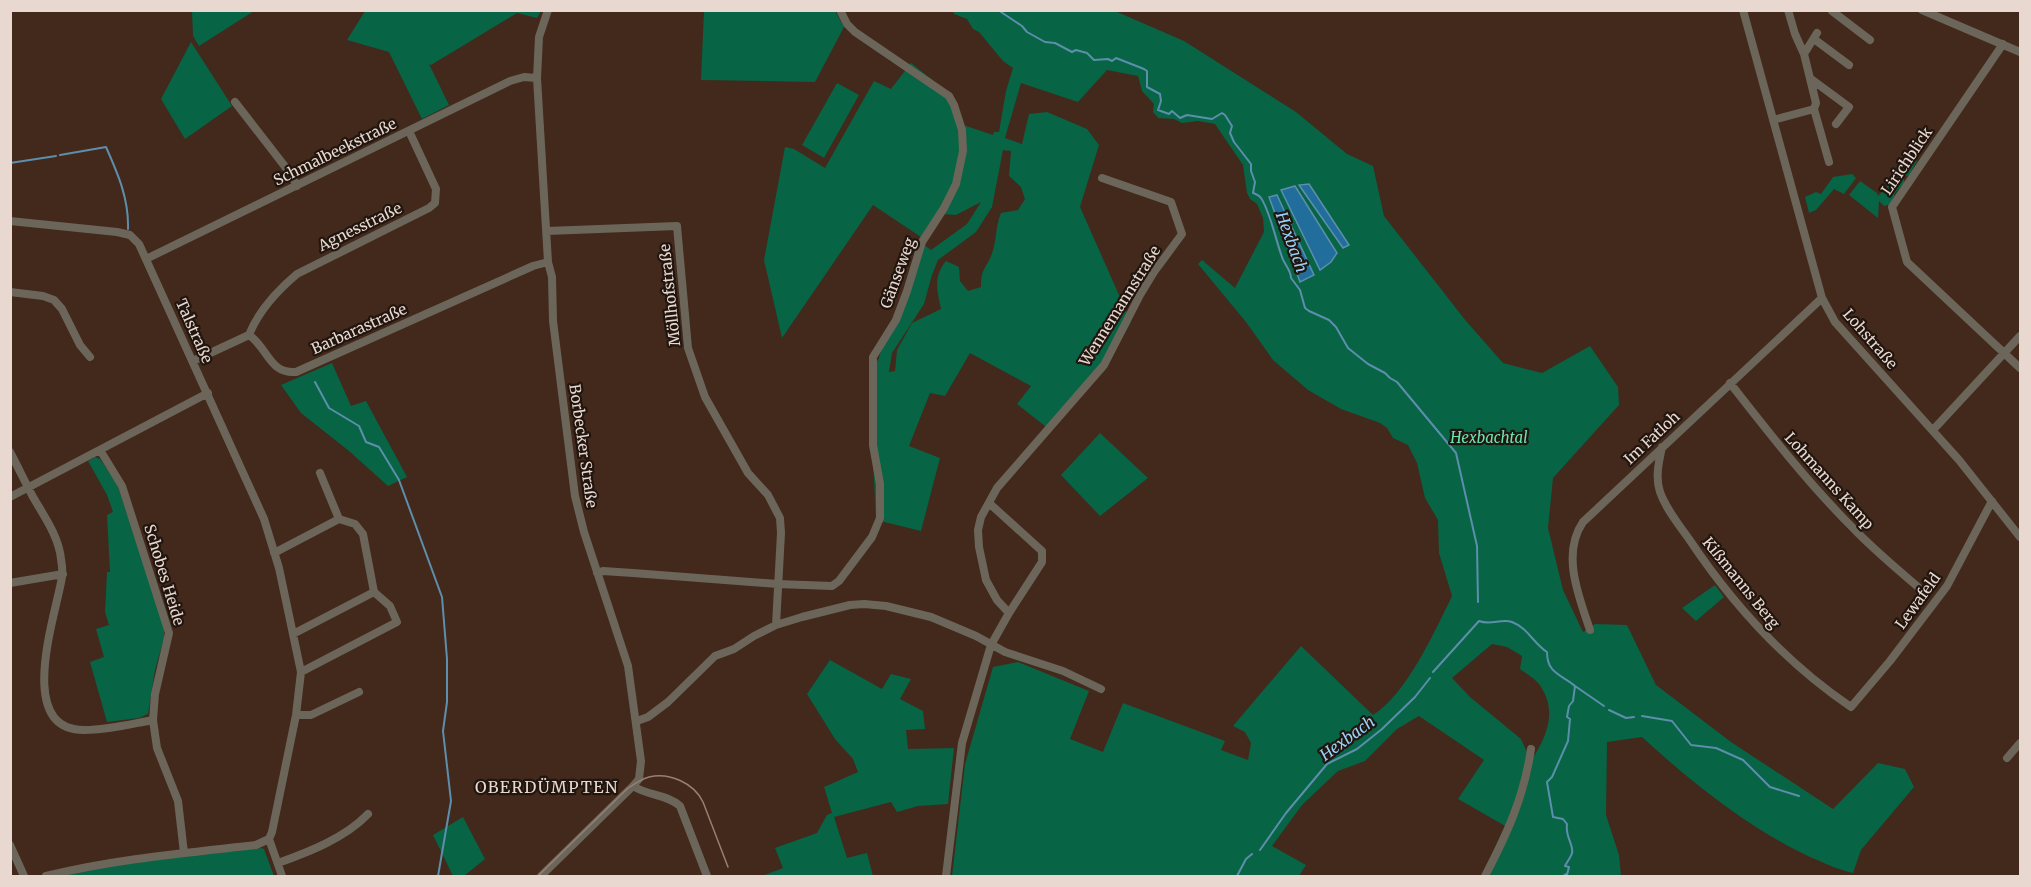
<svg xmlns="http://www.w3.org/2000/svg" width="2031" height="887" font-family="Merriweather,serif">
<rect width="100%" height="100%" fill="#42291b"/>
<path fill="#076445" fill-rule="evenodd" d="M192 11V10L254 11 199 46 193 36Z
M365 11V10L541 11 537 18 517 13 431 65 429 64 449 105 422 119 389 52 347 40Z
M704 11H835L844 27 815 82 701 80Z
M953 11H1115L1184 41 1296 112 1347 154 1373 166 1384 216 1466 321 1503 363 1542 373 1590 346 1618 387 1619 405 1553 478 1548 528 1563 590 1583 632 1595 624 1627 625 1656 685 1731 742 1833 809 1878 763 1905 769 1914 787 1861 850 1853 873C1839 870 1824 863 1810 857 1750 829 1691 782 1642 737L1607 742 1606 815 1619 855 1621 876H1490L1533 758C1547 735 1557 712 1541 687 1537 680 1527 674 1520 669L1522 656 1507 647 1492 644 1452 678 1470 697 1521 739 1527 752 1526 765 1507 827 1458 799 1484 760 1419 716 1397 729 1365 761 1338 771 1302 805 1272 846 1306 865 1299 876H952L965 764 993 667 1018 662 1089 691 1070 739 1103 752 1123 703 1225 741 1221 750 1248 760 1251 743 1245 732 1233 726 1301 646 1373 715C1406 695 1435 631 1452 596L1439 553 1438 520 1425 498 1417 463 1408 445 1393 438 1387 428 1380 423 1341 409 1308 390 1273 360 1246 322 1198 264 1202 260 1235 288 1264 232 1263 218 1257 204 1250 199 1247 193 1243 165 1215 124 1198 121 1182 123 1174 119 1158 118 1153 112 1154 104 1142 91 1138 76 1107 70 1078 102 1021 83 1005 138 1022 144 1029 114 1047 112 1087 129 1099 145 1080 207 1131 322 1104 371 1050 430 1017 404 1031 386 970 353 945 396 930 393 909 446 940 458 921 531 876 520 869 376 879 358 883 343 923 244 931 250 967 224 981 202 956 215 943 214 927 241 873 205 782 338 764 260 785 147 794 149 825 168 874 81 891 89 911 63 945 90 963 125 993 135 994 132H999L1006 91 1013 68 1003 61 979 32 973 29 967 19 954 14ZM1003 150 1011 151 1009 176 1021 187 1025 199 1018 210 1001 213C995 227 997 242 991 256 985 270 981 269 981 287L968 291 960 281 959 267 946 261C933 277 937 290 941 309L912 323 897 350 895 371 889 372 892 353 924 304 932 275 938 260 976 232 992 207Z
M191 42 232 106 185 139 161 99Z
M837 83 859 95 824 158 802 145Z
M1912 155 1917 161 1909 175 1904 177V183L1895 193 1892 204 1884 206 1879 201 1878 218 1849 195 1860 181 1877 193 1878 196 1891 182 1897 166 1909 161Z
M1852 174 1856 178 1844 194 1834 189 1816 210 1809 213 1805 197 1816 192 1821 194 1833 177Z
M332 363 351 406 366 401 407 477 388 486 349 451 301 413 281 385Z
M1100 433 1148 478 1100 516 1061 475Z
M95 457 100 459 117 484 164 626V638L155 670 148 714 139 718 107 722 90 662 104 657 96 629 109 625 105 612 107 572H110L107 515 113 512 107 495 88 461Z
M1715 585 1724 597 1696 621 1682 608Z
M830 660 882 689 891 674 911 679 900 699 923 711 925 729 906 730 908 749 954 748 948 804 918 806 897 812 891 802 834 817 847 858 867 853 873 876H762L783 868 775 848 817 833 827 815 832 813 824 787 858 772 853 759 835 739 807 694Z
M463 817 485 859 464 876H453L433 835Z
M261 848 264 849 274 876H64C128 860 196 856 261 848Z"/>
<path fill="#216e9d" stroke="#5d8eac" stroke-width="1.5" d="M1309 184 1349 245 1343 248 1299 185Z
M1295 186 1337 253 1331 262 1320 270 1281 190Z
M1277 195 1314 275 1300 282 1269 197Z"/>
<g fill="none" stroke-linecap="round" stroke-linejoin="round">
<path stroke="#5d8eac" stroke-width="2" d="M998 10 1022 26 1027 32 1045 42 1055 43 1072 52 1076 50 1087 53 1094 60 1108 59 1112 61 1116 58 1144 69 1147 71V87L1160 94 1161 101 1158 110 1169 114 1172 111 1180 118 1187 115 1212 119 1222 113 1225 115 1232 126 1230 133 1234 142 1251 164V171L1255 182 1253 193C1258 195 1259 195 1261 198 1270 211 1276 241 1282 257 1284 264 1291 270 1291 278L1300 290 1305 308 1309 311 1329 320 1336 327 1348 348 1368 364 1385 373 1390 378 1397 382 1456 453 1477 546 1478 602
M60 155 106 147C118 174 129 199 128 229
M10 163 56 156
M315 382 329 408 359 426 366 442 379 447 399 480 442 597 447 659V702L443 731 451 801 438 876
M1433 672 1479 621C1491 626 1501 618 1512 622 1528 628 1533 643 1547 652 1547 673 1560 674 1575 686L1573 701 1569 706 1567 717 1570 719 1568 741 1552 777 1547 782 1553 817 1563 819 1567 824C1565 837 1574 845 1572 853 1571 857 1567 862 1565 866L1569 867 1567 875 1566 874 1563 876
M1575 686 1604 706
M1609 710 1626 718 1634 717
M1642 716 1672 721 1691 745 1716 748 1743 760 1770 787 1799 796
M1260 850 1286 813 1327 764 1357 749 1382 729 1415 697 1430 678
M1237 876 1246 859 1252 854"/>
<path stroke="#6c665a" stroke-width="8" d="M1743 10 1822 298 1835 322 1959 460 2020 537
M1788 10 1795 34 1804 54
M1922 10 2020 52
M1832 11 1870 40
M1814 39 1849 65
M2003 44 1892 207 1907 262 2020 368
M1811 79 1849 107 1836 124
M235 102 290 173 297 186
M1814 109 1829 162
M1773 120 1814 109 1816 103 1804 54 1817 33
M10 221 117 232 130 235 139 244 264 519 279 568 301 672 296 715 272 832 269 839
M547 231 677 226 688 348 705 397 748 473 768 495 780 518 781 533 776 625
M146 259 510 81 524 77 537 78
M10 292 43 296 54 300 62 309 80 345 90 357
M249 335C268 348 269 374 296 372L533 266 548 262
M249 335C258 312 278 290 297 274L429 208 435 203 436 189 409 131
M193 361 249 335
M1730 383C1769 433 1808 483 1853 528 1873 549 1896 568 1918 587
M1933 430 2020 336
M1662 447C1659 461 1655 477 1660 492 1666 509 1679 525 1689 539 1733 605 1786 663 1851 707L1890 661 1947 586 1992 501
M100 450 122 486 169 633 155 694 153 720 157 748 178 801 184 853
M10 452C18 467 25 482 33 497 44 516 59 537 61 559 62 565 63 571 62 577 56 615 14 731 85 730 107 730 131 724 153 720
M320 473 339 519
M10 497 208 393
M989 503 1042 551V562L1009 613
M274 553 339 519 355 524 363 534 374 592 293 634
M597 573 603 571 633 573 777 584 832 586 839 581 872 537 880 518V484L873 445V357L896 320 907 291 922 242 944 208 956 184 963 151 962 130 954 105 949 96 855 32 847 24 840 10
M10 583 63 574
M1590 630C1579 597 1561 554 1583 522L1822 298
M301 672 397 622 390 606 374 592
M296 715H311L359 692
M637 721 648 717 668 702 715 656 734 649 754 636 776 625 802 617 850 605 864 604 886 606 931 617 976 636 1005 652 1063 671 1101 689
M2007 758 2020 743
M633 786C648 796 666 794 680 806L707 876
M269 839 282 876
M10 845 24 876
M278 863C309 852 345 838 368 814
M46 876C115 859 185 853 256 845L269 839
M541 876 633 786 639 779 641 761 628 666 584 532 575 496 553 321 552 277 548 262 537 78 539 37 548 10
M946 876 962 743 991 645 1009 613 997 600 986 580 979 547 978 530 981 517 997 488 1104 365 1140 295 1154 272 1182 234 1171 202 1102 178
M1485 876C1507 834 1524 797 1531 749"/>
<path stroke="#958075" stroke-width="1.5" d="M538 876 627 789C634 784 641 779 649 777 669 772 694 783 703 802L728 867"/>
</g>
<g text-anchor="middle" stroke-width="4.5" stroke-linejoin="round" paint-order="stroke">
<g font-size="15" fill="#e9d8cf" stroke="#20150f">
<text transform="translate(335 152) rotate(-26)" y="5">Schmalbeekstraße</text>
<text transform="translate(1907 161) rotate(-56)" y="5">Lirichblick</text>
<text transform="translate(360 227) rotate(-26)" y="5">Agnesstraße</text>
<text transform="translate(898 273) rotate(-70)" y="5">Gänseweg</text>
<text transform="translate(670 295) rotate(-96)" y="5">Möllhofstraße</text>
<text transform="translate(1120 306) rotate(-58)" y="5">Wennemannstraße</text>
<text transform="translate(359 329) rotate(-24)" y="5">Barbarastraße</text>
<text transform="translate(194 331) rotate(66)" y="5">Talstraße</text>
<text transform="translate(1870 339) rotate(49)" y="5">Lohstraße</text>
<text transform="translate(1652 438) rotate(-43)" y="5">Im Fatloh</text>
<text transform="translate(583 446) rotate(82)" y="5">Borbecker Straße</text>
<text transform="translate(1829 481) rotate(48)" y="5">Lohmanns Kamp</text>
<text transform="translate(164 575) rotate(73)" y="5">Schobes Heide</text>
<text transform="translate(1741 583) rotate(51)" y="5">Kißmanns Berg</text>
<text transform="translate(1918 601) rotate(-54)" y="5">Lewafeld</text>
</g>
<g font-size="15" font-style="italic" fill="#6ae4b1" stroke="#20150f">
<text x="1489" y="443">Hexbachtal</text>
</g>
<g font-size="16" font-style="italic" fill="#9ad2fa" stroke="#20150f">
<text transform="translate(1292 242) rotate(70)" y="6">Hexbach</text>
<text transform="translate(1347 738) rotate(-36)" y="6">Hexbach</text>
</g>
<g font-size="16" letter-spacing="1.5" fill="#e9d8cf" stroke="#20150f">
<text x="547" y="793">OBERDÜMPTEN</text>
</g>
</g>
<rect width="2031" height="887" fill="none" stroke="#e9d8cf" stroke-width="24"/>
</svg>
